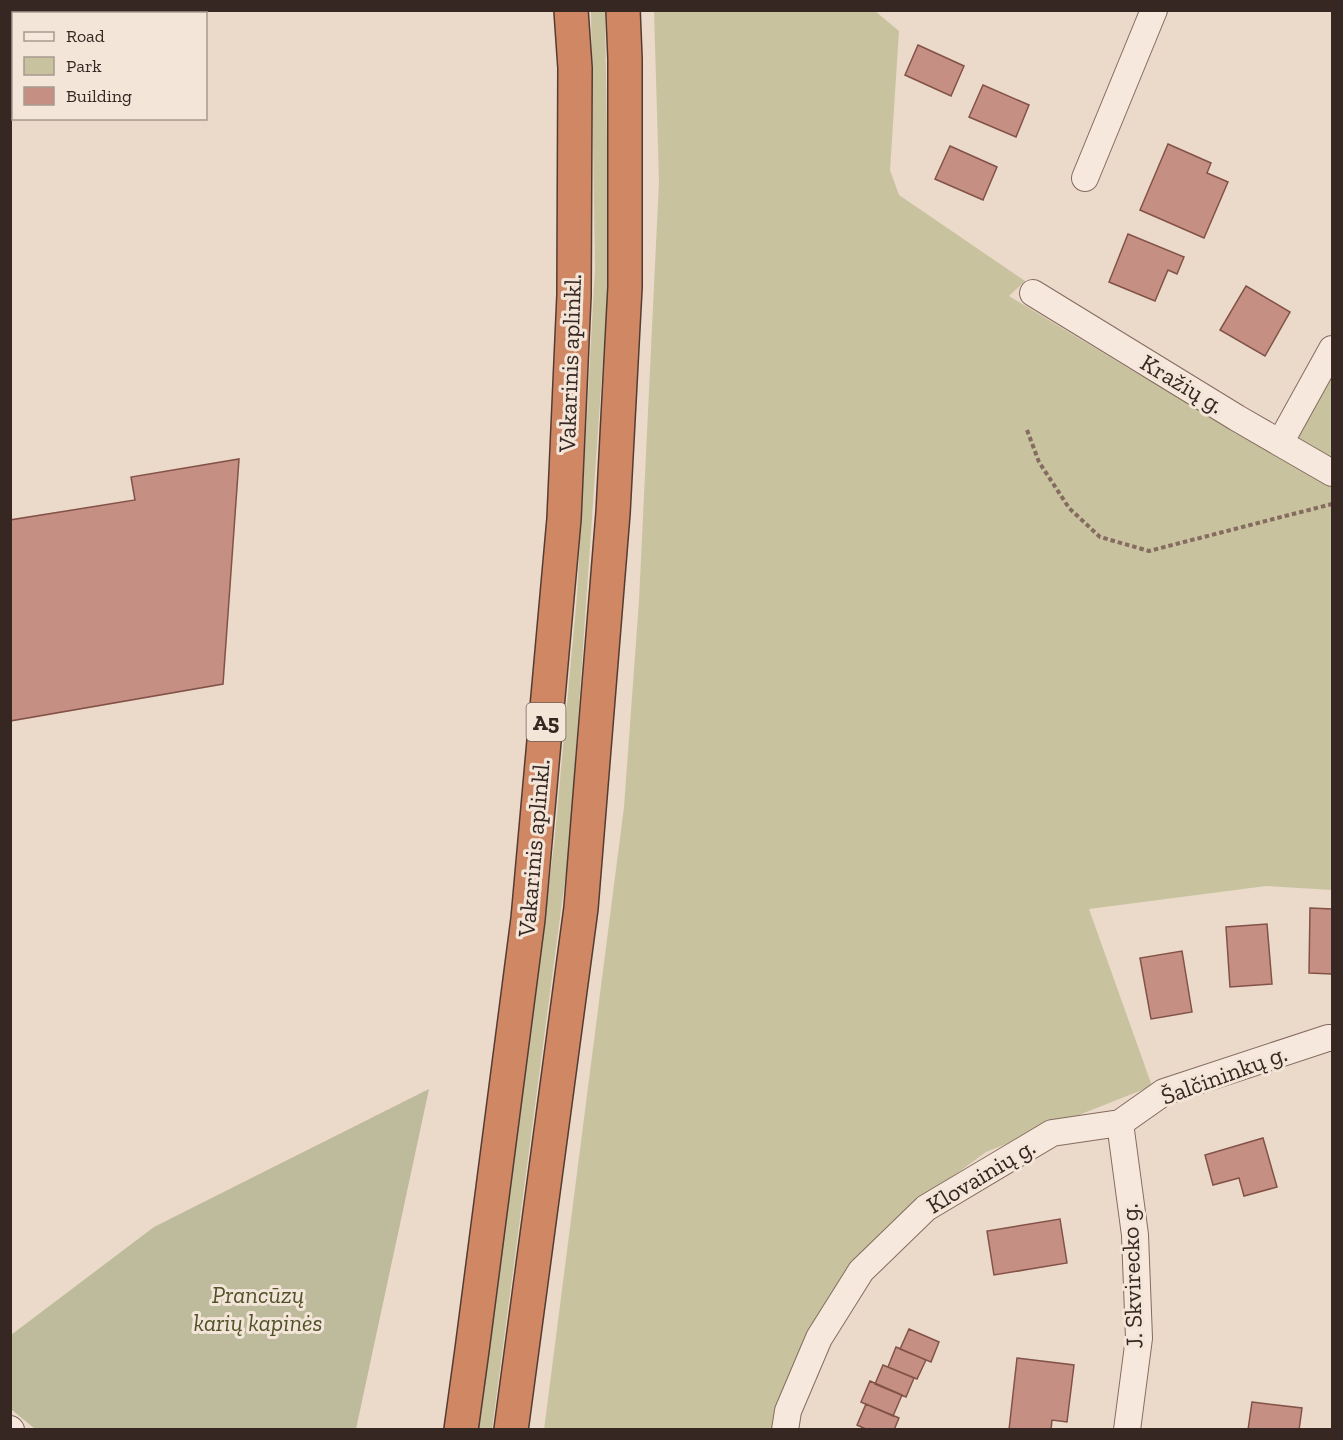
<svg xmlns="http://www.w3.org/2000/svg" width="1343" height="1440" font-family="'Zilla Slab',serif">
<rect width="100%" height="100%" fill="#ebd9ca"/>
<path fill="#c8c39e" d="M591 11H605L609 272 569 850 492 1429 478 1430 554 845 577 595 595 268Z
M654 11H875L899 31 890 170 899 195 1025 281 1009 296 1128 368 1332 484V890L1266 886 1089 909 1152 1086 986 1152 918 1202 775 1429 544 1430 624 807 639 601 659 181Z
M1332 369V459L1295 440Z"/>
<path fill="#beba9c" d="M429 1089 356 1429H35L11 1409V1335L154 1227Z"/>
<path fill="#c59083" stroke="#825248" stroke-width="1.5" d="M918 45 964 66 951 96 905 75Z
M983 85 1029 105 1016 137 969 117Z
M1168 144 1211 163 1207 173 1228 182 1204 238 1140 210Z
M950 146 997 167 983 200 935 179Z
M1128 234 1184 257 1177 274 1168 270 1155 301 1109 282Z
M1246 286 1290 312 1265 356 1220 330Z
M239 459 223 684 10 721V520L135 500 131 477Z
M1310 908 1332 909V974L1309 973Z
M1267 924 1272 984 1230 987 1226 927Z
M1182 951 1192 1012 1151 1019 1140 958Z
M1263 1138 1277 1187 1244 1196 1239 1178 1213 1185 1205 1155Z
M1060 1219 1067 1263 994 1275 987 1231Z
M909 1329 939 1342 931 1362 900 1349Z
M896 1347 926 1360 917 1379 888 1367Z
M1017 1358 1074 1365 1067 1422 1052 1420 1051 1430H1009Z
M883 1365 914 1378 906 1397 875 1384Z
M870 1381 902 1395 893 1416 861 1402Z
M1252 1402 1302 1408 1299 1430H1248Z
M866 1404 899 1418 894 1430H868L857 1425Z"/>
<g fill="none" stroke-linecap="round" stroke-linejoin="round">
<defs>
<path id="minor" d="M1085 178 1154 10
M1033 293 1237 418 1332 473
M1280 443 1332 349
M1120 1123 1135 1235 1139 1338 1127 1430
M10 1429 11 1430
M785 1430 788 1411 819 1338 861 1271 926 1208 1052 1133 1120 1123 1164 1092 1328 1038H1332"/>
<path id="highway" d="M461 1430 472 1350 528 919 564 519 574 295 575 68 571 10
M511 1430 581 908 613 513 625 287V59L623 10"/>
</defs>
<use href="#minor" stroke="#856b60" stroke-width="28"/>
<use href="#highway" stroke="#543b33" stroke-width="36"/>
<path stroke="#856b60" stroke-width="4" stroke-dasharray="4.5 3" stroke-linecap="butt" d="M1027 430 1039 462 1069 508 1100 537 1149 551 1332 504"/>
<use href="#minor" stroke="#f6e8dc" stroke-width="26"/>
<use href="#highway" stroke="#d08864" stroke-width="33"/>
</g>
<g text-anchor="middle" stroke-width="6" stroke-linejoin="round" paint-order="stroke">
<rect fill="#f3e5d8" stroke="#6f6059" stroke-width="1.5" x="526.5" y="703" width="39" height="38" rx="4.5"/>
<g font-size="22" font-weight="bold" fill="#372722">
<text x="546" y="730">A5</text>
</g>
<g font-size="24" fill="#372722" stroke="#f3e5d8">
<text transform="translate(570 363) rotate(-88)" y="8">Vakarinis aplinkl.</text>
<text transform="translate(1182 384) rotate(31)" y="8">Kražių g.</text>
<text transform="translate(534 848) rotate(-85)" y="8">Vakarinis aplinkl.</text>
<text transform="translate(1224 1075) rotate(-20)" y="8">Šalčininkų g.</text>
<text transform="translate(981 1176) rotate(-31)" y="8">Klovainių g.</text>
<text transform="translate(1132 1276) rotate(-92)" y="8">J. Skvirecko g.</text>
</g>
<g font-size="24" font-style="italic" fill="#51522a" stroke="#f3e5d8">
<text x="258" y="1303">Prancūzų<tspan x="258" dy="28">karių kapinės</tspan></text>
</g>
</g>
<rect width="1343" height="1440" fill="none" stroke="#372722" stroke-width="24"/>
<rect x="12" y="12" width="195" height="108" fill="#f3e5d8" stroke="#a8998f" stroke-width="1.5"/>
<rect x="24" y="32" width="30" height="9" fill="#f6e8dc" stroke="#a8998f" stroke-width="1.5"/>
<text x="66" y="42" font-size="18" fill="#372722">Road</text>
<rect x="24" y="57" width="30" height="18" fill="#c8c39e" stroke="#a8998f" stroke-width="1.5"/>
<text x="66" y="72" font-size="18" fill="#372722">Park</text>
<rect x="24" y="87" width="30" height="18" fill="#c59083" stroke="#a8998f" stroke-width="1.5"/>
<text x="66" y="102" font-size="18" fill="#372722">Building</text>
</svg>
